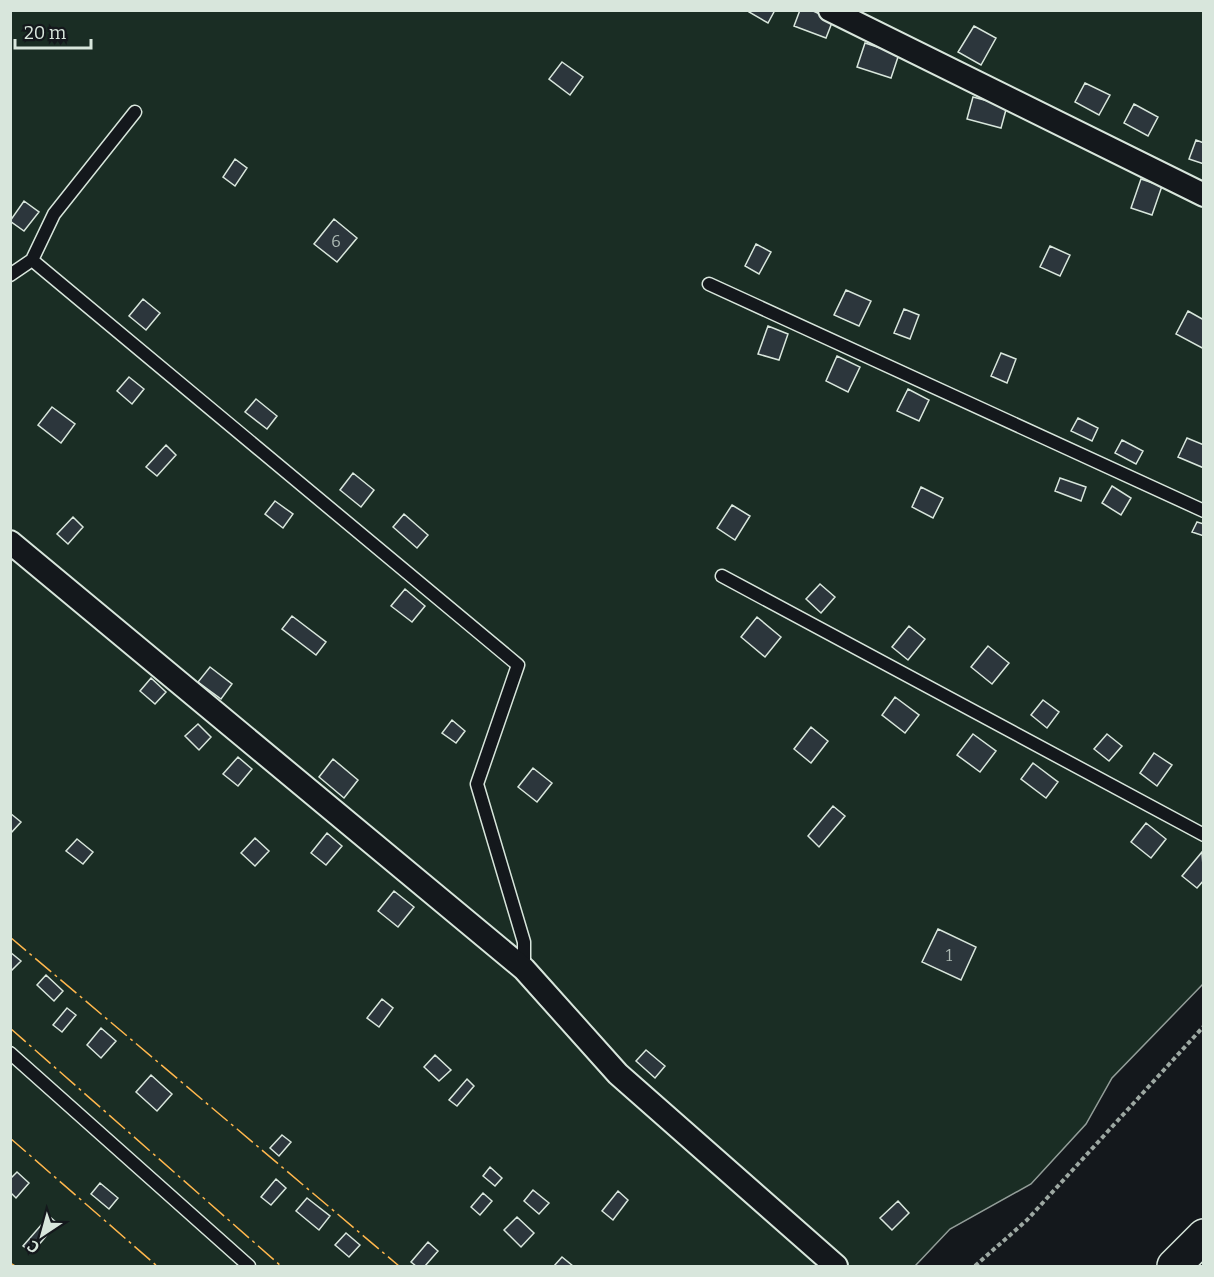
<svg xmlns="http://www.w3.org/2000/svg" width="1214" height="1277" font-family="Bitter,serif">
<rect width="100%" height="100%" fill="#14181c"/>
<path fill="#1a2d24" stroke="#939e99" stroke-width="1.5" d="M10 11H1203V984L1112 1078 1086 1124 1031 1184 950 1229 915 1266H11Z"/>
<path fill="#2c363c" stroke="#d8e6dc" stroke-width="1.5" d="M750 10H775L768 23 749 12Z
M800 10H811L833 20 826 38 794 26Z
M974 26 996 38 981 65 958 52Z
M865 43 899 54 891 78 857 67Z
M562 62 583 77 570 95 549 79Z
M1085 83 1110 95 1099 115 1075 102Z
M973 97 1007 106 1001 128 967 119Z
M1134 104 1158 117 1148 136 1124 123Z
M1196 140 1204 143V164L1189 159Z
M235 159 247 168 235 186 223 177Z
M1141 179 1162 186 1152 215 1131 208Z
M24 201 39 212 24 231 10 221Z
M334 219 357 238 337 262 314 244Z
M756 244 771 252 759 274 745 266Z
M1050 246 1070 255 1060 276 1040 267Z
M846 290 871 301 859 326 834 315Z
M143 299 160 313 146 330 129 316Z
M904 309 919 315 910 339 894 333Z
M1188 311 1204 320V349L1176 334Z
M768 326 788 334 779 360 758 354Z
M1001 353 1016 359 1007 383 991 376Z
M837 356 860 367 848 392 826 381Z
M129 377 144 389 132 404 117 391Z
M908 389 929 400 919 421 897 411Z
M256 399 277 416 267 429 245 412Z
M52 407 75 424 61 443 38 425Z
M1078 418 1098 428 1092 441 1071 431Z
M1187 438 1204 445V468L1178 457Z
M1122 440 1143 451 1136 464 1115 453Z
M166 445 176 455 157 476 146 467Z
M353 473 374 490 361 507 340 490Z
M1060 478 1086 487 1081 501 1055 491Z
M1112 486 1131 498 1121 515 1102 503Z
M921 487 943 498 933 518 912 507Z
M275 501 293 514 283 528 265 514Z
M732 505 750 516 735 540 717 528Z
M404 514 428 535 417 548 393 527Z
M73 517 83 527 68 544 57 534Z
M1197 522 1204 524V536L1192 532Z
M820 584 835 597 821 613 806 599Z
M405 589 425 606 412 622 391 606Z
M292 616 326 642 316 655 282 629Z
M757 617 781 637 765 657 741 637Z
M909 626 925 639 908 660 892 647Z
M988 646 1009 663 992 684 971 667Z
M210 667 232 684 221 699 198 682Z
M151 678 166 692 155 704 140 691Z
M895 697 919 715 905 733 882 715Z
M1043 700 1059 712 1047 728 1031 715Z
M452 720 465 731 456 743 442 733Z
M198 724 211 737 199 750 185 736Z
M811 727 828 741 811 763 794 749Z
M973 734 996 751 980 772 957 755Z
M1107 734 1122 746 1109 761 1094 749Z
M1154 753 1172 765 1157 786 1140 773Z
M238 757 252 769 238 786 223 774Z
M333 759 358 780 344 798 319 777Z
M1033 763 1058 782 1046 798 1021 779Z
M533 768 552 783 537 802 518 787Z
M833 806 845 816 819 847 808 836Z
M10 813 21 822 10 834Z
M1146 823 1166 839 1151 858 1131 842Z
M327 833 342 846 326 865 311 853Z
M255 838 269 851 255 866 241 853Z
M77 839 93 852 83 864 66 851Z
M1202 852 1204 880 1197 888 1182 876Z
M394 891 414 907 398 927 378 911Z
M938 929 976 947 961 980 922 962Z
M10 952 21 961 10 972Z
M46 975 63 991 54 1001 37 985Z
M382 999 393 1008 379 1027 367 1018Z
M67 1008 76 1015 62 1032 53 1025Z
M101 1028 116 1041 101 1058 87 1045Z
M646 1050 665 1066 655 1078 636 1061Z
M435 1055 451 1070 439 1081 424 1067Z
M151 1075 172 1094 157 1111 136 1092Z
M467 1079 474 1086 457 1106 449 1100Z
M282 1135 291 1142 279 1156 270 1148Z
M490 1167 502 1178 495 1186 483 1176Z
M17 1172 29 1183 16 1198 10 1192V1179Z
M276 1179 286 1188 271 1205 261 1197Z
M100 1183 118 1198 109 1209 91 1194Z
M533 1190 549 1203 539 1214 524 1201Z
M618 1191 628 1200 613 1220 602 1211Z
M483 1193 492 1201 480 1215 471 1207Z
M307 1198 330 1216 319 1230 296 1211Z
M898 1201 909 1213 892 1230 880 1218Z
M49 1216 57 1223 32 1253 23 1246Z
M517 1217 534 1233 521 1247 504 1230Z
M346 1233 360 1245 349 1257 335 1245Z
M428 1242 438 1251 425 1266H416L411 1262Z
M562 1257 573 1266H554Z"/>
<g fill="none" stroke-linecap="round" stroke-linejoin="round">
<defs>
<path id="lane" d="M32 260 518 665 477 784 524 942V968
M10 275 32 260 54 214 135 112
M709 284 1204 511
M722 576 1204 835
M10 1053 249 1266"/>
<path id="street" d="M830 10 1204 195
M10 542 524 969 618 1074 836 1266"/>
<path id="secondary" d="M1174 1266 1204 1236"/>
</defs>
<use href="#lane" stroke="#d8e6dc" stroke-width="15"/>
<use href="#street" stroke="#d8e6dc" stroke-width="26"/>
<use href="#secondary" stroke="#d8e6dc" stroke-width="36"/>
<path stroke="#9da8a2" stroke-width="4" stroke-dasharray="4.5 3" stroke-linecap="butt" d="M975 1266 1027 1220 1204 1026"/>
<use href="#lane" stroke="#14181c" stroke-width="12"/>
<use href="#street" stroke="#14181c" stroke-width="22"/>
<use href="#secondary" stroke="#14181c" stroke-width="33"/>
<path stroke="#ffb74d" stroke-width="1.5" stroke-dasharray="21 4.5 3 4.5" stroke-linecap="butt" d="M10 937 399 1266
M10 1028 281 1266
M10 1138 157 1266
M10 1263 15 1266"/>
</g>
<g text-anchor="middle" stroke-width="4.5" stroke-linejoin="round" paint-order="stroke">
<g font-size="16" fill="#adbab4">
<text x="336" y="247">6</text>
<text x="949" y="961">1</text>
</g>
</g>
<rect width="1214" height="1277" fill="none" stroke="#d8e6dc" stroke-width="24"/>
<g transform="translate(42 1235) rotate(216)" stroke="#14181c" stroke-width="4.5" paint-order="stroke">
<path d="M0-4.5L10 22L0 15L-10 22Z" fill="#d8e6dc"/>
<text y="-9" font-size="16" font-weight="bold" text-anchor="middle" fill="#d8e6dc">С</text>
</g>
<path d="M15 39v9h76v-9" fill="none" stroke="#d8e6dc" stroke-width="3"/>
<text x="24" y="39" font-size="18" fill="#d8e6dc" stroke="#14181c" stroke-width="4.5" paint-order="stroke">20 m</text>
</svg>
